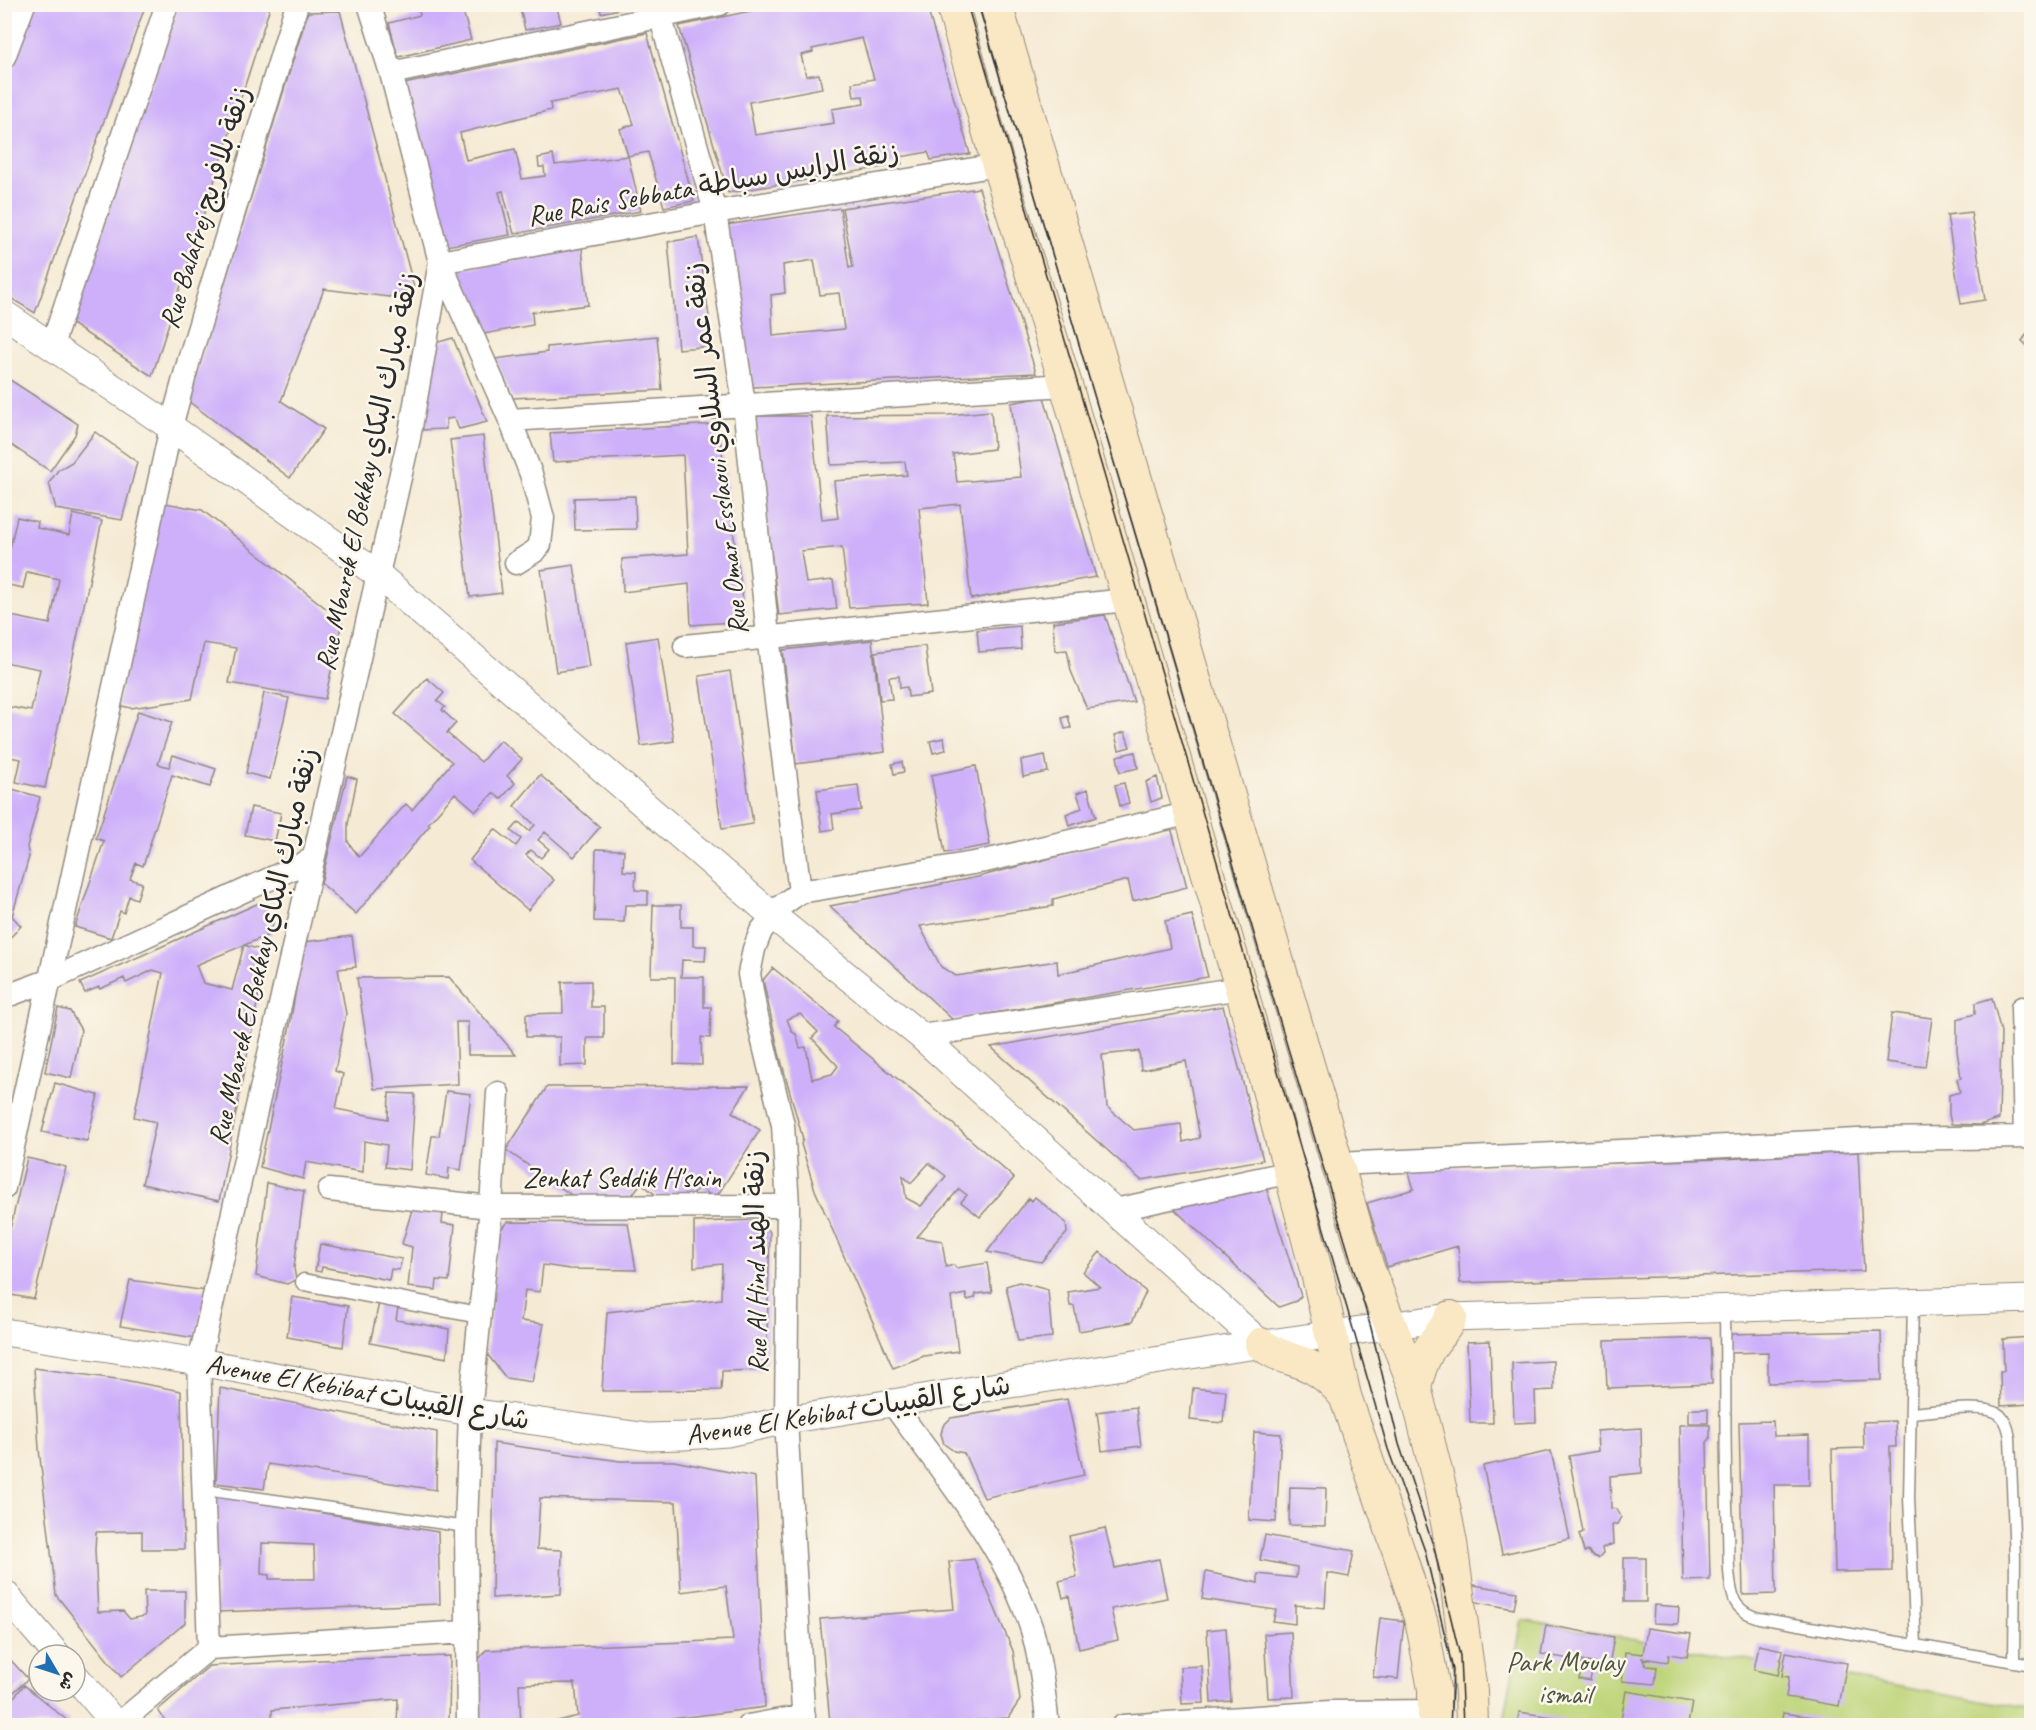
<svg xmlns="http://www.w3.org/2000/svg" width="2036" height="1730" font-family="Caveat,'Playpen Sans Arabic',sans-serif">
<rect width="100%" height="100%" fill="#fbf7ec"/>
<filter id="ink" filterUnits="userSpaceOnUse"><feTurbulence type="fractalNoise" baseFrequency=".0167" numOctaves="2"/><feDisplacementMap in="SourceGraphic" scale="12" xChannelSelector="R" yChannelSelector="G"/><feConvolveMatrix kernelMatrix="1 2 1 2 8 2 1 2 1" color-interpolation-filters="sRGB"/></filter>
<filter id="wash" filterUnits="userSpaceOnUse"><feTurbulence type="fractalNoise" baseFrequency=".008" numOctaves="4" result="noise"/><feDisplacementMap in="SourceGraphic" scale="24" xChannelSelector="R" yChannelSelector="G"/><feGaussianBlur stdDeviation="1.35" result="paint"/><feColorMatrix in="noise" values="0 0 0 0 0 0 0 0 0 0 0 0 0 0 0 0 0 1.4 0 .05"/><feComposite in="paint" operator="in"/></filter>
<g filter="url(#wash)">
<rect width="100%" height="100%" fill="#f5ead4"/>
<path fill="#bdd478" stroke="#748052" stroke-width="1.5" d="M1522 1620 2032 1710 2031 1726H1503Z"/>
<g id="blocks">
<path fill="#ceb0fa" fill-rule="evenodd" d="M30 4H146L35 313 4 294V82Z
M178 4H271L152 376 70 323Z
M417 4H461L471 40 398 57 389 23 420 15Z
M519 4H556L561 23 525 30Z
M599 4H637V5L601 13Z
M784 4H926L970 154 931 160 928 152 900 157 902 164 728 193 679 26ZM862 38 874 79 852 83 854 97 863 96 864 104 832 109 834 123 755 135 749 102 822 88 819 74 806 76 801 55 813 52 812 49Z
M340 11 414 287 389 297 324 289 281 401 324 429 290 478 188 401 308 12Z
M647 33 694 201 664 207 648 152 628 156 620 129 634 124 622 89 550 103 551 110 460 133 466 160 515 149 522 179 545 176 544 167H539L538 158 553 155 555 165 628 156 641 211 514 234 503 191 499 192 510 235 446 246 404 84Z
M979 188 1036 373 753 387 726 225 840 208 849 268 853 267 842 208ZM814 260 820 295 839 293 844 329 773 336 771 295 785 293 783 265Z
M1971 212 1985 300 1961 304 1947 215Z
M698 237 713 346 678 349 668 242Z
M582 248 588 305 532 312 533 325 484 334 454 270Z
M2031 328V349L2022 341Z
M657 336 662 390 513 398 495 359 547 352V347Z
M453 338 487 422 459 429 454 418 446 419V429L419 430 435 343Z
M4 376 78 424 75 435 50 471 4 440Z
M1044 397 1096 577 971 599 960 504 919 508 928 603 849 608 842 547 801 551 806 583 833 580 837 609 779 615 754 416H811L822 520 838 518 834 481 907 475 905 462 831 465 827 416 948 415 991 411 994 449 953 454 957 482 1021 477 1011 403Z
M718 424 746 621 691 625 689 584 623 592 622 559 688 554 683 455 553 462 550 433Z
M95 432 137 462 122 520 56 509 49 483 58 470 72 462Z
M483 436 502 593 470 597 450 440Z
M635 496 636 529 575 530 574 498Z
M160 502 202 510 342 621 325 699 229 683 236 648 204 643 192 699 131 708 117 705Z
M73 514 102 521 45 788 16 782 21 759 4 756V706L31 711 40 669 4 662V600L9 601 6 615 50 624 59 579 27 572 23 588 4 584V575L17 517 38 522 37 528 69 535Z
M574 565 589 667 556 672 541 570Z
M1105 615 1134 702 1087 709 1071 671 1067 650 1055 651 1053 622Z
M1020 626 1021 649 979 652 977 630Z
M658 637 674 741 641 746 626 642Z
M872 640 885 752 796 764 783 650Z
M925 646 931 694 908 697 907 687 900 688 899 676 889 677 892 699 880 700 875 652Z
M730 671 753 824 722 829 699 676Z
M427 678 444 693 437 701 445 707 442 710 456 723 447 733 481 762 500 740 522 759 507 776 515 783 501 799 493 793 476 811 455 793 428 824 430 825 356 914 321 883 347 776 357 779 348 824V842L359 857 406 804 412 810 452 762 395 714Z
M264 693 289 698 270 779 246 773Z
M138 711 172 722 158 764 169 767 173 755 216 769 210 787 172 775 143 866 136 863 130 879 142 883 137 899 129 896 124 913 120 911 111 938 75 927 104 841 96 838Z
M1068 716 1071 728 1065 729 1062 718Z
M1125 732 1130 747 1119 750 1115 735Z
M944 738 946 750 933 753 930 741Z
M1135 752 1138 768 1120 772 1117 756Z
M1045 755 1048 772 1023 777 1021 760Z
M902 762 904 772 894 774 892 764Z
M976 766 990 845 945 853 931 775Z
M540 775 600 827 574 857 545 832 538 840 549 849 541 858 531 850 526 855 554 880 528 910 470 860 495 829 516 846 521 839 511 831 519 822 529 831 535 825 514 806Z
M1157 777 1162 798 1151 802 1146 782Z
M1124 783 1129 803 1120 806 1115 785Z
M858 785 861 810 832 814 834 829 822 831 817 790Z
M5 787 40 797 27 847 29 857 12 916 21 926 5 943Z
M1088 789 1096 817 1069 826 1066 814 1082 808 1077 793Z
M251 807 281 813 275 841 245 835Z
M1171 827 1187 887 1133 901 1128 880 1053 899V906L920 926 941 967 956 976 1057 961 1058 974 1170 948 1165 921 1192 915 1208 977 953 1020 830 906 978 877Z
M596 849 624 850 623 871 636 872 635 890 648 891V905H625L624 922 594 921Z
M259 903 274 918 271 934 196 965 203 983 232 990 244 945 267 952 219 1201 142 1184 156 1122 134 1117 163 973 153 970 126 983 124 978 100 989 99 987 85 993 80 983Z
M653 905H681V927H693V946H706L705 961 682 960 681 977H704V1007H711L710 1038 701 1037 702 1065 674 1064 675 977H651Z
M352 936 356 967 338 969 346 1014 335 1071 343 1074 336 1109 388 1119 389 1093 415 1094 410 1170 385 1167 387 1145 364 1141 363 1172 306 1162 303 1179 260 1167 290 1025 304 942Z
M773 968 838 1021 834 1027 953 1124 1014 1178 980 1217 961 1202 967 1195 959 1189 917 1237 942 1241 946 1267 954 1265 956 1268 987 1263 992 1292 976 1294 975 1298 967 1300 966 1294 951 1297 958 1351 924 1356 893 1368 815 1190 801 1144 803 1139 779 1053 763 980ZM800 1014 818 1032 812 1038 838 1066 832 1074 812 1079 806 1047 800 1048 796 1034 792 1032 787 1019ZM929 1163 946 1176 921 1206 906 1198 903 1176 911 1183Z
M449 977 516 1055H468V1022H456L458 1084 374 1089 357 978Z
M591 981V1007H604V1038H587V1065L560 1066V1037H526V1014L563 1013 562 982Z
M1992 998 2001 1032 1999 1119 1980 1125 1951 1124 1949 1114V1095L1960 1092 1957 1079 1961 1078 1957 1050V1019L1975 1014V1003Z
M1223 1006 1263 1160 1141 1180 991 1047ZM1139 1051 1141 1070 1186 1061 1200 1138 1183 1142 1181 1124 1134 1130 1107 1107 1102 1055Z
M58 1008 70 1011 81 1030 71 1078 45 1072Z
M1892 1013 1932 1018 1925 1067 1886 1062Z
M4 1020 8 1023 6 1036H4Z
M55 1083 98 1095 87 1141 42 1132Z
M749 1086 732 1112 760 1130 715 1199 699 1186 689 1199 657 1196 641 1183 630 1198 586 1205 506 1150 547 1087Z
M446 1091 471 1094 461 1170 449 1168 448 1179 426 1175 432 1136H439Z
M1858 1152 1864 1271 1460 1283 1458 1246 1387 1267 1367 1203 1414 1189 1408 1170 1721 1159Z
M27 1158 66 1167 34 1299 5 1294V1250Z
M267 1183 304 1191 294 1268 296 1280 287 1284 256 1276Z
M1266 1187 1301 1296 1296 1301 1279 1307 1171 1206Z
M1035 1197 1066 1223 1067 1233 1041 1262 987 1252 1029 1198 1032 1201Z
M413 1206 443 1214 442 1223 455 1225 449 1281 437 1280 436 1290 408 1287 412 1247 402 1244Z
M759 1220 770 1232 766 1370 722 1371 721 1390 602 1391 607 1312 721 1299 722 1264 694 1267V1222Z
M507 1222 628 1223 636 1270 570 1269 543 1265 540 1292 525 1290 521 1321 544 1324 532 1382 506 1378 487 1354 497 1234Z
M320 1244 402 1259 399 1270 391 1269 389 1280 322 1267 321 1272 315 1271Z
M1100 1252 1146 1292 1132 1322 1079 1331 1074 1306H1070L1068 1292 1100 1287 1083 1272Z
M130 1280 207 1291 195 1338 120 1326Z
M1019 1282 1048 1290 1052 1337 1018 1341 1006 1286Z
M292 1297 348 1306 343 1347 287 1337Z
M379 1303 398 1307 396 1320 449 1329 447 1358 370 1343Z
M1881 1331 1882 1380 1768 1383V1352L1729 1353 1728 1334Z
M2031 1337 2030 1404 2001 1406 2000 1371H2004L2003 1339Z
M1710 1338 1712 1384 1607 1388 1605 1341Z
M1490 1341 1493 1423H1470L1467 1342Z
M1553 1361 1554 1390 1535 1391 1536 1422 1514 1423 1512 1363Z
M34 1368 124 1380 181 1391 184 1549H142V1531L96 1532 95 1550 98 1612 123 1611 130 1619 145 1616 144 1591H185V1623L121 1677 56 1595 39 1449Z
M220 1388 437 1432 436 1490 268 1464 264 1489 216 1483Z
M1193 1388 1226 1391 1223 1423 1190 1420Z
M1067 1399 1084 1475 984 1498 964 1453 954 1451 944 1444 941 1434 943 1426 951 1418Z
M1136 1407 1141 1446 1102 1451 1097 1412Z
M1689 1409H1708V1423H1689Z
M1773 1421 1774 1436 1809 1435V1485H1774L1776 1594 1743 1595 1739 1422Z
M1895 1421 1896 1447H1890L1892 1571 1835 1572 1832 1449 1864 1448 1863 1422Z
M1680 1425H1710V1439L1707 1442 1710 1580 1683 1581Z
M1641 1428 1642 1473 1610 1476 1611 1508 1617 1509 1621 1517 1617 1524 1612 1525 1613 1544 1602 1548 1603 1553 1598 1558 1591 1555 1589 1551 1584 1552 1579 1534 1583 1532 1569 1456 1598 1451 1597 1431Z
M1254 1432 1281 1434 1276 1522 1249 1520Z
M494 1443 620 1461H674L755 1477 765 1707 625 1725H542L578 1716 575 1683 519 1684 521 1725H479L476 1663 486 1650 733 1640 726 1586 681 1592 676 1502 540 1498 537 1549 562 1550 561 1594 492 1598Z
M1551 1451 1570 1539 1502 1554 1483 1466Z
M1290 1487 1326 1488 1325 1526 1289 1525Z
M213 1495 438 1532 440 1604 217 1612ZM262 1543 314 1545 315 1579H269V1575L261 1574Z
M1105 1528 1115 1568 1159 1559 1167 1598 1111 1609 1118 1640 1079 1649 1069 1596 1063 1598 1059 1581 1077 1577 1069 1536Z
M1265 1535 1354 1551 1349 1577 1327 1573 1325 1608 1295 1605V1624L1273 1621 1276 1610 1202 1599 1206 1572 1258 1583V1574L1296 1578 1297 1567 1260 1560Z
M1624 1558H1646V1602H1624Z
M974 1559 1013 1651 1020 1700 1008 1718 924 1725H834L830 1722 820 1619 954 1609 949 1562Z
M1474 1585 1517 1592 1514 1609 1471 1601Z
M1654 1605 1679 1607 1678 1624 1653 1623Z
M1380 1618 1404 1621 1398 1679 1373 1677Z
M1546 1625 1614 1637 1609 1666 1541 1654Z
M1226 1628 1231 1701 1211 1703 1207 1630Z
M1647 1628 1691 1634 1687 1657 1669 1654 1668 1662 1642 1658 1647 1666 1657 1667 1655 1684 1622 1681 1625 1652 1643 1654Z
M1291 1632 1294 1697 1268 1698 1264 1634Z
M1759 1645 1783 1650 1778 1675 1754 1670Z
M1786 1652 1847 1663 1839 1706 1786 1697 1789 1677 1782 1676Z
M7 1656 28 1679 5 1700V1658Z
M450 1656 449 1725H397L398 1699 272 1710V1725H168L158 1710 209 1666 321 1660Z
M1582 1663 1593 1665 1590 1681 1579 1679Z
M1202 1666 1204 1703 1182 1704 1180 1667Z
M24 1685 69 1722 66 1725H9L4 1722V1709Z
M1626 1691 1692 1702 1688 1725H1620Z
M1519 1712 1565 1719 1569 1725H1517Z
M1783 1713 1841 1721V1725H1781Z"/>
</g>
</g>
<g filter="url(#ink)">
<use href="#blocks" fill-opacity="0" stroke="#908a80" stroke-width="1.5"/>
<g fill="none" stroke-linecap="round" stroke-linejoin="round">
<defs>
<path id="service" d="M1913 1302 1909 1498 1916 1645
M1725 1309C1726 1383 1724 1457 1728 1530 1729 1552 1727 1578 1734 1599 1738 1610 1749 1615 1759 1618L2032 1665
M1911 1413C1930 1412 1988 1402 2001 1416 2007 1422 2009 1431 2010 1438L2015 1558 2014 1662
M205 1490 466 1527"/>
<path id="pedestrian" d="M304 1282 479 1315"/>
<path id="minor" d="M369 4 391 73 440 262 510 420 531 474 543 518 540 545 535 551 516 563
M657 4 715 212 744 404 768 636 800 892
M4 57 24 4
M391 73 720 4
M52 345 167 4
M510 420 1066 385
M685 646 1127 600
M4 997 50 980 313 859
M2022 1008 2025 1137
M921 1036 1241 988
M1337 1164 1879 1139 2032 1137
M4 1188 171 427 189 360 297 4
M329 1190 491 1207 788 1206
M1115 1210 1291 1172
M893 1404C943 1474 1006 1547 1032 1630 1041 1662 1044 1693 1048 1726
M209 1648 199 1362 409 438 440 262 715 212 998 165
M116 1726 209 1648 467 1632
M468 1726 466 1527 470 1412 491 1207 498 1093
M748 1726 804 1716
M804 1726 786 1420 788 1206 783 1125 755 1008 749 974 754 949 761 931 781 906 800 892 985 861 1191 813
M1123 1726 1330 1712 1435 1711"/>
<path id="tertiary" d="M4 314 171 427 377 574 772 915 921 1036 1261 1344
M4 1332 199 1362 470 1412 648 1437 684 1436 727 1433 786 1420 1216 1351 1451 1317 2032 1299
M4 1593 57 1655
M75 1676 117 1726"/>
<path id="secondary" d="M952 4 998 165 1066 385 1241 988 1318 1277 1345 1396 1401 1558 1422 1624 1434 1689V1726
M996 4 1368 1268 1415 1387 1440 1487 1451 1543 1471 1691 1472 1726
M1261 1344C1278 1358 1295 1358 1313 1368 1326 1375 1336 1385 1345 1396
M1415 1387C1419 1371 1424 1355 1434 1342 1440 1333 1447 1327 1451 1317"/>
</defs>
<use href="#service" stroke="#908a80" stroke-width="13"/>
<use href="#pedestrian" stroke="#908a80" stroke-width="19"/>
<use href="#minor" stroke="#908a80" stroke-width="25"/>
<use href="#tertiary" stroke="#908a80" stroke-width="29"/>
<use href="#secondary" stroke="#908a80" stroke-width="34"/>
<use href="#service" stroke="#fff" stroke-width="10"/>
<use href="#pedestrian" stroke="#fff" stroke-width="16"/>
<use href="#minor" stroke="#fff" stroke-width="22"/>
<use href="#tertiary" stroke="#fff" stroke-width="27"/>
<use href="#secondary" stroke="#fae7c3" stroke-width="32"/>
<path stroke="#2b2b2b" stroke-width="1.5" d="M967 4 1388 1449 1425 1551 1453 1670 1450 1726
M978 4 1371 1328 1399 1444 1434 1548 1460 1656 1463 1726"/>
</g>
</g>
<g text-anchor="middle" stroke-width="5" stroke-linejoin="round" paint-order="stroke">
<g font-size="28" fill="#2b2b2b" stroke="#fbf7ec">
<text transform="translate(713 183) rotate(-10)" y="10">Rue Rais Sebbata زنقة الرايس سباطة</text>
<text transform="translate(204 207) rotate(-73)" y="10">Rue Balafrej زنقة بلافريج</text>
<text transform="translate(715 449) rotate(-97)" y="10">Rue Omar Esslaoui زنقة عمر السلاوي</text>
<text transform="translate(366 471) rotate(-78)" y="10">Rue Mbarek El Bekkay زنقة مبارك البكاي</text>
<text transform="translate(262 946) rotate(-77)" y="10">Rue Mbarek El Bekkay زنقة مبارك البكاي</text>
<text x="622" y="1187">Zenkat Seddik H'sain</text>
<text transform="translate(755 1262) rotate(-91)" y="10">Rue Al Hind زنقة الهند</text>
<text transform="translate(368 1391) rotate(10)" y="10">Avenue El Kebibat شارع القبيبات</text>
<text transform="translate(848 1409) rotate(-9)" y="10">Avenue El Kebibat شارع القبيبات</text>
</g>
<g font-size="28" fill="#50553e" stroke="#fbf7ec">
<text x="1565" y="1671">Park Moulay<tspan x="1565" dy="32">ismail</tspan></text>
</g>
</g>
<rect width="2036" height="1730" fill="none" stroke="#fbf7ec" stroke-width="24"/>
<g transform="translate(57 1673) rotate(129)"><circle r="28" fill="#fbf7ec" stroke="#a8a59f" stroke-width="1.5"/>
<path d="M0-4.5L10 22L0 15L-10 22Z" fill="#1f6fb2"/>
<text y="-9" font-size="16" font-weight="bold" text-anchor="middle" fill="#2b2b2b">ش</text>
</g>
</svg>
